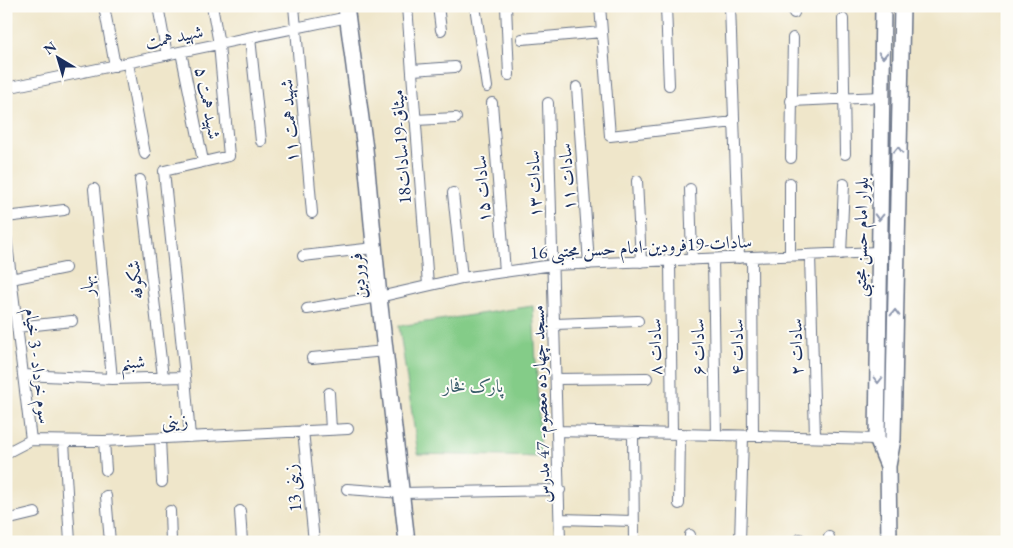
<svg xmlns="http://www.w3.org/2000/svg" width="1013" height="548" font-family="'EB Garamond',Amiri,serif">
<rect width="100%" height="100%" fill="#fdfcf7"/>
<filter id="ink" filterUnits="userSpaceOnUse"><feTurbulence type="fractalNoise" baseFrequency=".02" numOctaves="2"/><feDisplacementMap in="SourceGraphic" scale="10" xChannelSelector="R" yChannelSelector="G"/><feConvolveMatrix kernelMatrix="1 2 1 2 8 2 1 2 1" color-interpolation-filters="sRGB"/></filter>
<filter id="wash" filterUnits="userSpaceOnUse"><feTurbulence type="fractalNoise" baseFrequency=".0096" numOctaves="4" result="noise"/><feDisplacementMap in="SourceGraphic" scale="20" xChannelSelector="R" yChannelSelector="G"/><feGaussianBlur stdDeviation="1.12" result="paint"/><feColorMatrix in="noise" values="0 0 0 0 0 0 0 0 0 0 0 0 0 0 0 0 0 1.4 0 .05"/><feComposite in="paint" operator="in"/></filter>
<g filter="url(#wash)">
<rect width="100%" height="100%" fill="#efe6ca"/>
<path fill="#84cc88" stroke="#507e73" d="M533 306 541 457 418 454 399 326Z"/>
</g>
<g filter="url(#ink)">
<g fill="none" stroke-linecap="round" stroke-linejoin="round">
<defs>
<path id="street" d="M104 6 115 66
M158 6 167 55
M294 6 312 213
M407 6 428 285
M438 6 441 30
M475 6 487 87
M506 6 509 75
M600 6 610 136 734 122
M666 6 669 85
M730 6 739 258
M794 13V6
M843 19 845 154
M250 38 261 141
M522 39 602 32
M181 52 203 161
M128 63 145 154
M413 70 455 67
M577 87 589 264
M6 88 348 17
M791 101 881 97
M492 103 505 272
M548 103 560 542
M415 120 456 118
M791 158 793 38
M140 180 163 377
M637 181 641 262
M94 189 112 379
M690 189 692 260
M453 193 462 278
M6 217 64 210
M6 236 31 440
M841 254 844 184
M810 255 815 437
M303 256 374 248
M790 256V183
M752 257 753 436
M713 259 716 435
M670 261 672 434
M11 279 65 268
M307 309 379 297 462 278 553 265 878 252
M555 324 638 321
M17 327 72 321
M312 358 385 351
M23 375 112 379 185 377 190 437
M185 377 164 171 229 156 219 44 212 6
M556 379 647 378
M329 393 331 430
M303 430 314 542
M557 431 877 439
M633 433 634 542
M160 438 162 482
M104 441 106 470
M64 442 70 542
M6 453 31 440 104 441 348 429
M347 489 402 493 560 490
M106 496 110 542
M679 504 680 434
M170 511 171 542
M240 511 242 542
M560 519 633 521
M6 520 35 513
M829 537V542
M690 542V535
M740 542 743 436
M799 542 800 539"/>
<path id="secondary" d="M346 6 365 149 379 297 407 542
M883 6 877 439 888 466
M889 542 888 466 893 439 902 6"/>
</defs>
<use href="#street" stroke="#656f84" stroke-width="12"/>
<use href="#secondary" stroke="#656f84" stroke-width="18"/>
<use href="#street" stroke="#fff" stroke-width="10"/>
<use href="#secondary" stroke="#fff" stroke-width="15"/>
</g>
<defs><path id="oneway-chevron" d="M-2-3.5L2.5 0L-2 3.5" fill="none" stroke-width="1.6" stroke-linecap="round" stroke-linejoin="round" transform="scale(1.25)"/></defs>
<g stroke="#8d97ae">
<use href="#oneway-chevron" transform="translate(883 55) rotate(91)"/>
<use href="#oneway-chevron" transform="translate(898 150) rotate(-89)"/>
<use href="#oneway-chevron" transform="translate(879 217) rotate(92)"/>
<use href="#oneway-chevron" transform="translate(895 313) rotate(-89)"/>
<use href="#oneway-chevron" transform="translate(878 380) rotate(90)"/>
</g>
</g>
<g text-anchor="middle" stroke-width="4" stroke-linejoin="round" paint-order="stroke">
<g font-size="18" fill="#1b2f5e" stroke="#fdfcf7">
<text transform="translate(174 37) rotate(-12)" y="6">شهید همت</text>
<text transform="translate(208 103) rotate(79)" y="6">شهید همت ۵</text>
<text transform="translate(289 121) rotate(-94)" y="6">شهید همت ۱۱</text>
<text transform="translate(401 147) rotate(-94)" y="6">18میثاق-19سادات</text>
<text transform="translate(567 177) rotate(-94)" y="6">سادات ۱۱</text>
<text transform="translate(534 184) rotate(-92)" y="6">سادات ۱۳</text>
<text transform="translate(482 189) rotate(-94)" y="6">سادات ۱۵</text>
<text transform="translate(861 237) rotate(-89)" y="6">بلوار امام حسن مجتبی</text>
<text transform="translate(641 247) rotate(-3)" y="6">سادات-19فرودین-امام حسن مجتبی 16</text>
<text transform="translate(358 276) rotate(-96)" y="6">فروردین</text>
<text transform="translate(135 280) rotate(-96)" y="6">شکوفه</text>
<text transform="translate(87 286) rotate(-96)" y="6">بهار</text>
<text transform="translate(655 347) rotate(-91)" y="6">سادات ۸</text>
<text transform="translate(698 347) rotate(-91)" y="6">سادات ۶</text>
<text transform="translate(737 347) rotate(-90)" y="6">سادات ۴</text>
<text transform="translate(796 347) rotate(-91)" y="6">سادات ۲</text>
<text transform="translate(133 362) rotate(-2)" y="6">شبنم</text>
<text transform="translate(38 366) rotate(83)" y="6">سوم خرداد - 3 خیام</text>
<text transform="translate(541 404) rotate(-92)" y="6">مسجد چهارده معصوم- 47 مدرس</text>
<text transform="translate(175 421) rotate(-3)" y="6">زینی</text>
<text transform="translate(293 488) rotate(-96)" y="6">زینی 13</text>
</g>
<g font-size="18" fill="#3a5e6b" stroke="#fdfcf7">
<text x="473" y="392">پارک فخار</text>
</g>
</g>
<rect width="1013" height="548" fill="none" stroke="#fdfcf7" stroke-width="25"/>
<g transform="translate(58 58) rotate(322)" stroke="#fdfcf7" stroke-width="4" paint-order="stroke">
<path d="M0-4L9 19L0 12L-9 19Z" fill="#1b2f5e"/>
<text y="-8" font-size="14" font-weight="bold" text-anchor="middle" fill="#1b2f5e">N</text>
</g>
</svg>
